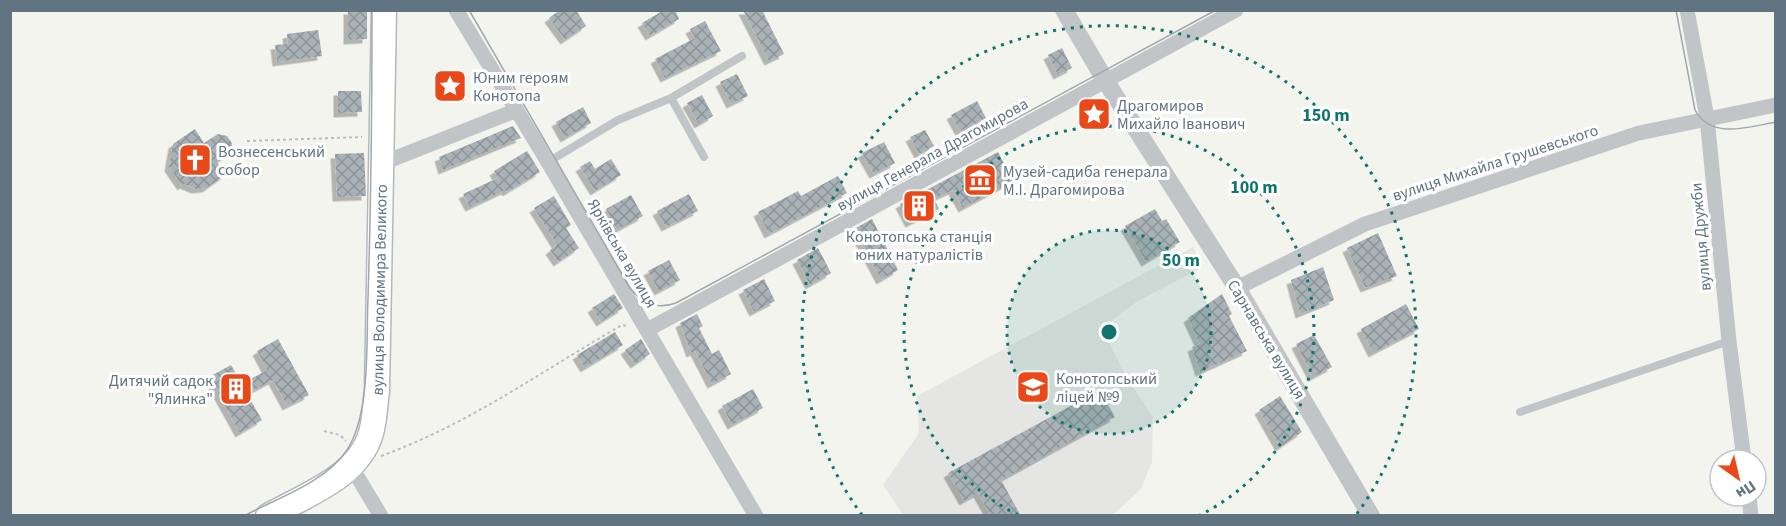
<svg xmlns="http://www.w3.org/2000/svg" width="1786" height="526" font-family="'Source Sans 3',sans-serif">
<defs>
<pattern id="building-cross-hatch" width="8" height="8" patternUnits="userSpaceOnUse" patternTransform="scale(1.5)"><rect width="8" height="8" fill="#a9b2b6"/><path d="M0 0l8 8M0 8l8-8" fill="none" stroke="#8d9599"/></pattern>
<filter id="shadow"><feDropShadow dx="-4.5" dy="4.5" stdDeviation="0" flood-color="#0004"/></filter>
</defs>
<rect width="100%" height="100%" fill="#f4f4ef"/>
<path fill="#e5e6e3" d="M1193 247 1203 267 1136 302 1102 328 1126 377 1153 417 1152 462 1141 489 1113 515H903L883 485 919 433 917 396Z"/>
<path fill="url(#building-cross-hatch)" filter="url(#shadow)" d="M348 10H367V39L348 40Z
M560 10H576L586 26 565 40 549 18Z
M664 10H675L679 19 650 36 642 23Z
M743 10H762L784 54 769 61Z
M705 21 721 51 665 78 655 59 695 38 690 29Z
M318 30 322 56 277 62 275 45 288 44 287 34Z
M1062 48 1072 68 1058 75 1048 55Z
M737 74 748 96 731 104 720 82Z
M338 91H361L362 112 338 113Z
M702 95 713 116 699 124 687 103Z
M977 101 986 118 960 131 951 115Z
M583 107 591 123 565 138 556 122Z
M513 126 521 138 443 170 439 157Z
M195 129 204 143 218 134 227 136 232 143 231 152 217 162 225 175 207 188 196 189 184 184 182 186 169 167 173 144Z
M925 130 934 146 919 154 910 137Z
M884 142 895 163 874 174 862 153Z
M527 151 540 172 507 192 506 190 470 207 463 194 498 178 494 171Z
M998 152 1013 181 963 208 953 190 934 199 939 209 910 223 900 204Z
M364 153 366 196 337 197 335 154Z
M611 159 621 175 595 191 580 167 590 161 595 169Z
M838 176 847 193 769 234 758 212 798 191 801 196Z
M689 194 698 211 666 227 657 211Z
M631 195 643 216 617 230 606 209Z
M554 196 571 225 566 228 579 248 558 262 550 250 557 245 534 208Z
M1155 209 1162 221 1166 219 1180 242 1146 262 1125 226Z
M872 219 898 270 881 280 854 229Z
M1378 233 1397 276 1365 288 1347 248Z
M818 248 831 273 810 285 797 260Z
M669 260 680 280 659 291 648 271Z
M1323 267 1334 300 1300 314 1291 280Z
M764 279 775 301 754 312 743 290Z
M614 294 623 308 601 322 592 308Z
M1222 294 1232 314 1229 316 1247 351 1200 372 1192 347 1200 344 1188 318Z
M1406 304 1419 329 1373 353 1361 329Z
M697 314 703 326 699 328 712 354 719 350 731 374 712 384 695 351 691 353 680 323Z
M615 332 623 345 585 368 577 355Z
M1314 335 1332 367 1313 377 1296 344Z
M278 339 309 395 287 406 273 380 247 394 262 420 240 433 209 377 231 365 242 384 267 370 257 351Z
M641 339 650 354 635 364 625 350Z
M753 389 763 408 732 425 722 406Z
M1100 390 1115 417 1001 480 1021 516H991L978 493 964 501 948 473Z
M1280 396 1302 432 1280 447 1259 410Z"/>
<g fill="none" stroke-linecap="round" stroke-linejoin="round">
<defs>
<g id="primary">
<path id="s1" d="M268 516C304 496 359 477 371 433 375 419 375 405 377 391L384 10"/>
</g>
</defs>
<use href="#primary" stroke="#b4b8bc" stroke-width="27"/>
<path stroke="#babdbf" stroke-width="2" stroke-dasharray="3 3" stroke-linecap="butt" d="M247 141 362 137
M324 431 340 435 346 441
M381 456C469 424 542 371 622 325L626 326"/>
<path stroke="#c1c5c8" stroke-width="8" d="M671 98 704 157
M548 162 618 120 671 98 742 56
M1520 412 1729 341"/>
<path stroke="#c1c5c8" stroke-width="15" d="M456 10 548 162 756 516
M1687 10 1707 118 1729 341 1744 460
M383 163 517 110
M1237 288 1365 224 1639 133 1776 105
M647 330 1236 10
M351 466 381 516
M1749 496 1751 516"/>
<path stroke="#c1c5c8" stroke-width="18" d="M1064 10 1105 80 1237 288 1371 516"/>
<use href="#primary" stroke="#fff" stroke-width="24"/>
<path stroke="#a1a8ad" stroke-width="1.5" d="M469 10 630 288C643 304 656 310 676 303L1216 10
M1676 10 1695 110C1711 140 1748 127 1776 122
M244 516C277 498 326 482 347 450 371 413 366 341 368 298 371 202 372 106 372 10"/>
</g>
<circle cx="1109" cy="332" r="102" fill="#0f766e" fill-opacity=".12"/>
<g fill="none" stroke="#0f766e" stroke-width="3" stroke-dasharray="3 6">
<circle cx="1109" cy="332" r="102"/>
<path d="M1018 515A205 205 0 1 1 1200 515"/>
<path d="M862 515A307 307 0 1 1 1356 515"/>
</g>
<defs>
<symbol id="sight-square" viewBox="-11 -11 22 22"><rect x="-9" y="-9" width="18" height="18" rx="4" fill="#eb4819" stroke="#fff"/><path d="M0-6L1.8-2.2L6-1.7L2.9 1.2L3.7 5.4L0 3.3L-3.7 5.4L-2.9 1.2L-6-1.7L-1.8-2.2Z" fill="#fff"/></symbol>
<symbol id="church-square" viewBox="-11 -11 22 22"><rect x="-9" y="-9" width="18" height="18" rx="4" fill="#eb4819" stroke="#fff"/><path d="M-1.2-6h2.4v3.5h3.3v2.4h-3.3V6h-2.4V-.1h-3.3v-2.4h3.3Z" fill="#fff"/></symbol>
<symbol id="museum-square" viewBox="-11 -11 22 22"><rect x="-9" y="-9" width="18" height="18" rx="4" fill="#eb4819" stroke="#fff"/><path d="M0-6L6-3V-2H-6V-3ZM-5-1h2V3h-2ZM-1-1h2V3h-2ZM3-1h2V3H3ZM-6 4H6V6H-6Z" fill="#fff"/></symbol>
<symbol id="building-square" viewBox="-11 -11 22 22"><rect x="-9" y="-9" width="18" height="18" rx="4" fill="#eb4819" stroke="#fff"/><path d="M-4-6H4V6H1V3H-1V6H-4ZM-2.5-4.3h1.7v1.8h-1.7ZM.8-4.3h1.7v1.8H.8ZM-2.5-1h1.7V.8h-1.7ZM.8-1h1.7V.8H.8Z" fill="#fff"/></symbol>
<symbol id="school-square" viewBox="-11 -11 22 22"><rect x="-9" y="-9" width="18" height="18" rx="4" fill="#eb4819" stroke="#fff"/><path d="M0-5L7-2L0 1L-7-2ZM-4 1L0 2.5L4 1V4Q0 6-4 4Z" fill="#fff"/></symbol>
</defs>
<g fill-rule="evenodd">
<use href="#sight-square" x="431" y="67" width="38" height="38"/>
<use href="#sight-square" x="1075" y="95" width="38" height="38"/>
<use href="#church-square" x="176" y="141" width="38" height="38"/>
<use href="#museum-square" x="961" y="161" width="38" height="38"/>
<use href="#building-square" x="900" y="187" width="38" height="38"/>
<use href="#school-square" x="1014" y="368" width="38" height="38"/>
<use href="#building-square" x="217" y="370" width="38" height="38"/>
</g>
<g text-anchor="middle" stroke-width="6" stroke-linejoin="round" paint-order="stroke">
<g font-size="16" fill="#617482" stroke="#fff" text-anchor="start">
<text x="473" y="83">Юним героям<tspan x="473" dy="18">Конотопа</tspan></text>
<text x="1117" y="111">Драгомиров<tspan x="1117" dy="18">Михайло Іванович</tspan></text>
<text x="218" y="157">Вознесенський<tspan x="218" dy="18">собор</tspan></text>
<text x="1003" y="177">Музей-садиба генерала<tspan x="1003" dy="18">М.І. Драгомирова</tspan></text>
<text x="919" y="242" text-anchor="middle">Конотопська станція<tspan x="919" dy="18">юних натуралістів</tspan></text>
<text x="1056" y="384">Конотопський<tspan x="1056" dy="18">ліцей №9</tspan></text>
<text x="213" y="386" text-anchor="end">Дитячий садок<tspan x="213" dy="18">"Ялинка"</tspan></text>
</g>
<g font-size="16" fill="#617482" stroke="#fff">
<text transform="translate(932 154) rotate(-29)" y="6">вулиця Генерала Драгомирова</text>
<text transform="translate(1495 162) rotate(-18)" y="6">вулиця Михайла Грушевського</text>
<text transform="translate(1700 237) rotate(-95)" y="6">вулиця Дружби</text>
<text transform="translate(623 253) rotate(60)" y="6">Ярківська вулиця</text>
<text dy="6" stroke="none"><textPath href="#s1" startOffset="280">вулиця Володимира Великого</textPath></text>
<text transform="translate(1267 339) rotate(59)" y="6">Сарнавська вулиця</text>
</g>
</g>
<circle cx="1109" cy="332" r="9" fill="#0f766e" stroke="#fff" stroke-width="3"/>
<g font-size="18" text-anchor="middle" font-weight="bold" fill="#0f766e" stroke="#fff" stroke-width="6" stroke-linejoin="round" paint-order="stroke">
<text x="1326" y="121">150 m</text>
<text x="1254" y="193">100 m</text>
<text x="1181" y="266">50 m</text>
</g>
<rect width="1786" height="526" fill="none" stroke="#617482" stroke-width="24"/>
<g transform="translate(1738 478) rotate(146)"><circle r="28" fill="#ffffff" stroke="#c0c7cd" stroke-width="1.5"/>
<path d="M0-4.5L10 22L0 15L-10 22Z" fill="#eb4819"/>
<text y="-9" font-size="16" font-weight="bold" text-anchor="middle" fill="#617482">Пн</text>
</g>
</svg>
